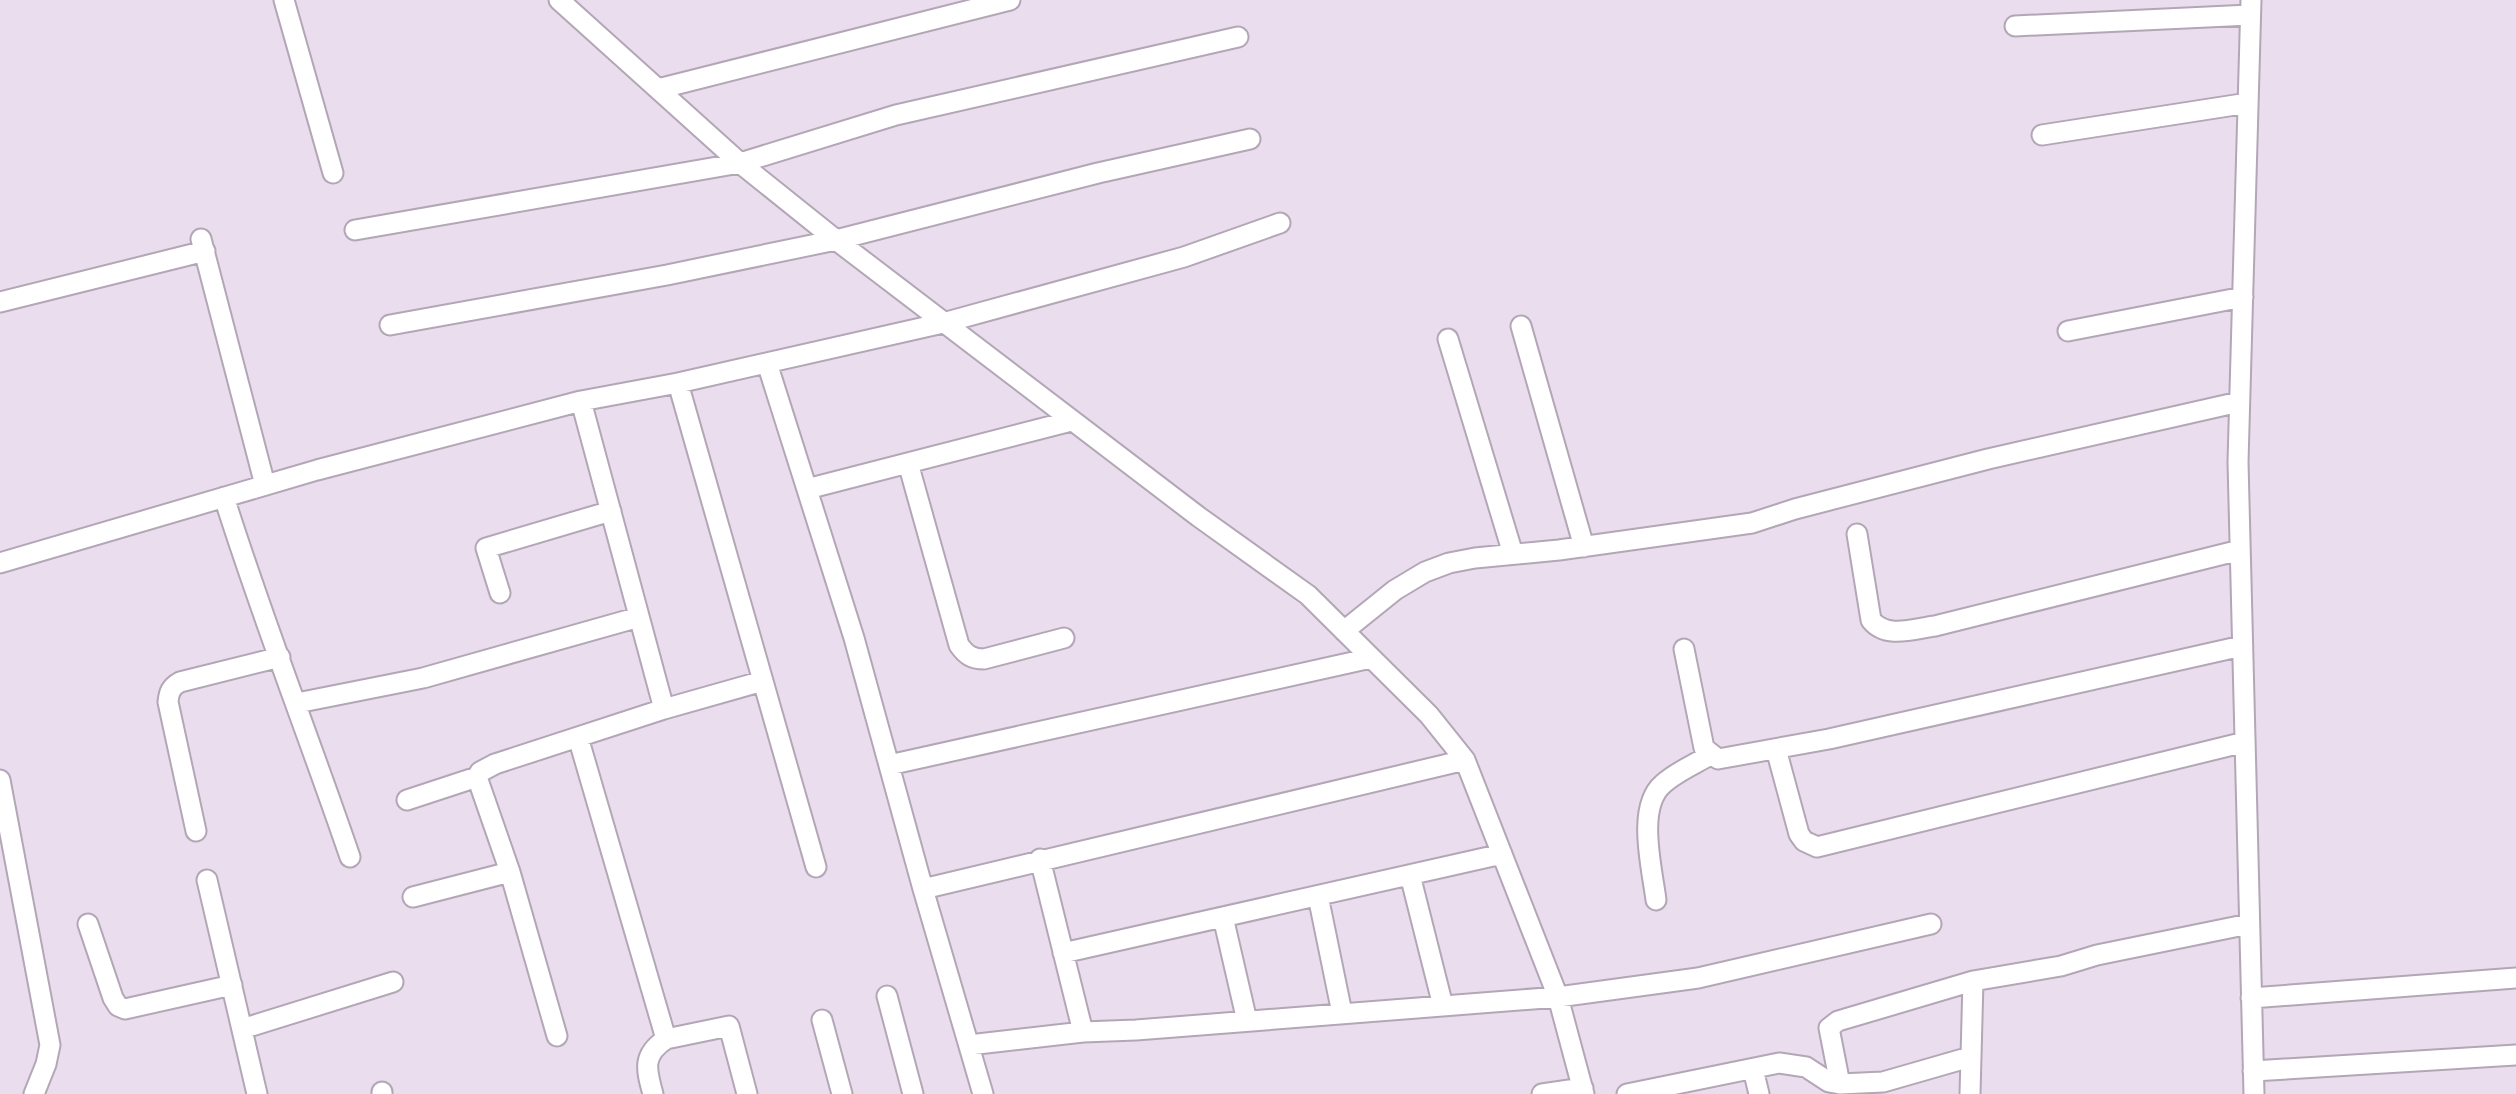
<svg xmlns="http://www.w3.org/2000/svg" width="2516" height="1094" font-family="'Space Grotesk',sans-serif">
<rect width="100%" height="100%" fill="#eadded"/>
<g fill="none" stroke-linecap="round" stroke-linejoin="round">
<defs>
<path id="minor" d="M284 0 333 173
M559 0 740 163 836 240 1199 517 1308 595 1429 715 1465 760 1558 997 1584 1094
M2251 0 2238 462 2254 1094
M2015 26 2250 15
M658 89 1010 0
M2042 135 2248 103
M355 230 740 163 896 115 1238 37
M201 239 265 485
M0 302 205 251
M390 325 667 275 836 240 1098 173 1250 139
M1521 326 1584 547
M2068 331 2243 297
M1448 339 1513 554
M767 363 854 638 923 889 983 1094
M678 383 816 867
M581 401 664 709
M908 463 959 645C966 655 972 659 984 659L1064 638
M807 489 1071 421
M224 497C262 618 309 737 350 857
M1857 534 1871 620C1886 639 1913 629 1935 626L2240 550
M0 563 317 470 581 401 678 383 943 323 1184 257 1280 223
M500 593 486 548 611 511
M1344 631 1395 590 1425 572 1449 563 1475 558 1559 550 1752 523 1795 509 1988 459 2239 402
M1684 649 1704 748 1718 759 1829 739 2242 646
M297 703 423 678 639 617
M578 737 666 1039 729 1026 747 1094
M1776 749 1799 834 1804 841 1817 847 2245 742
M889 765 1371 658
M0 780 50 1045 46 1064 34 1094
M407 800 477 777
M196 831 168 702C169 692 171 687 180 682L280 657
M1040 859 1083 1032
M1410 875 1443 1006
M207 880 257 1094
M923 889 1465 760
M1318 896 1342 1013
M413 897 510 872
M1656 900C1652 868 1636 807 1663 784 1676 772 1695 764 1710 755
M1223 917 1247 1021
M88 924 113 998 118 1006 125 1009 232 985
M1063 953 1502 854
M887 996 913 1094
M2251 998 2516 978
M822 1020 842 1094
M242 1029 393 982
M557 1036 510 872 477 777 480 772 495 764 664 709 763 681
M969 1045 1083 1032 1136 1030 1558 997 1698 978 1931 924
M1753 1069 1759 1094
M2253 1071 2516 1055
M1840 1084 1829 1028 1838 1021 1973 981 2061 966 2097 955 2249 924
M382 1092V1094
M653 1094C646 1069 642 1055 666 1039
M1542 1094 1583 1088
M1627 1094 1779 1063 1806 1067 1829 1082 1840 1084 1883 1082 1970 1057
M1970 1094 1973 981"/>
</defs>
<use href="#minor" stroke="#b3a6b6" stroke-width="23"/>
<use href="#minor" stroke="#fff" stroke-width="19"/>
</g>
</svg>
